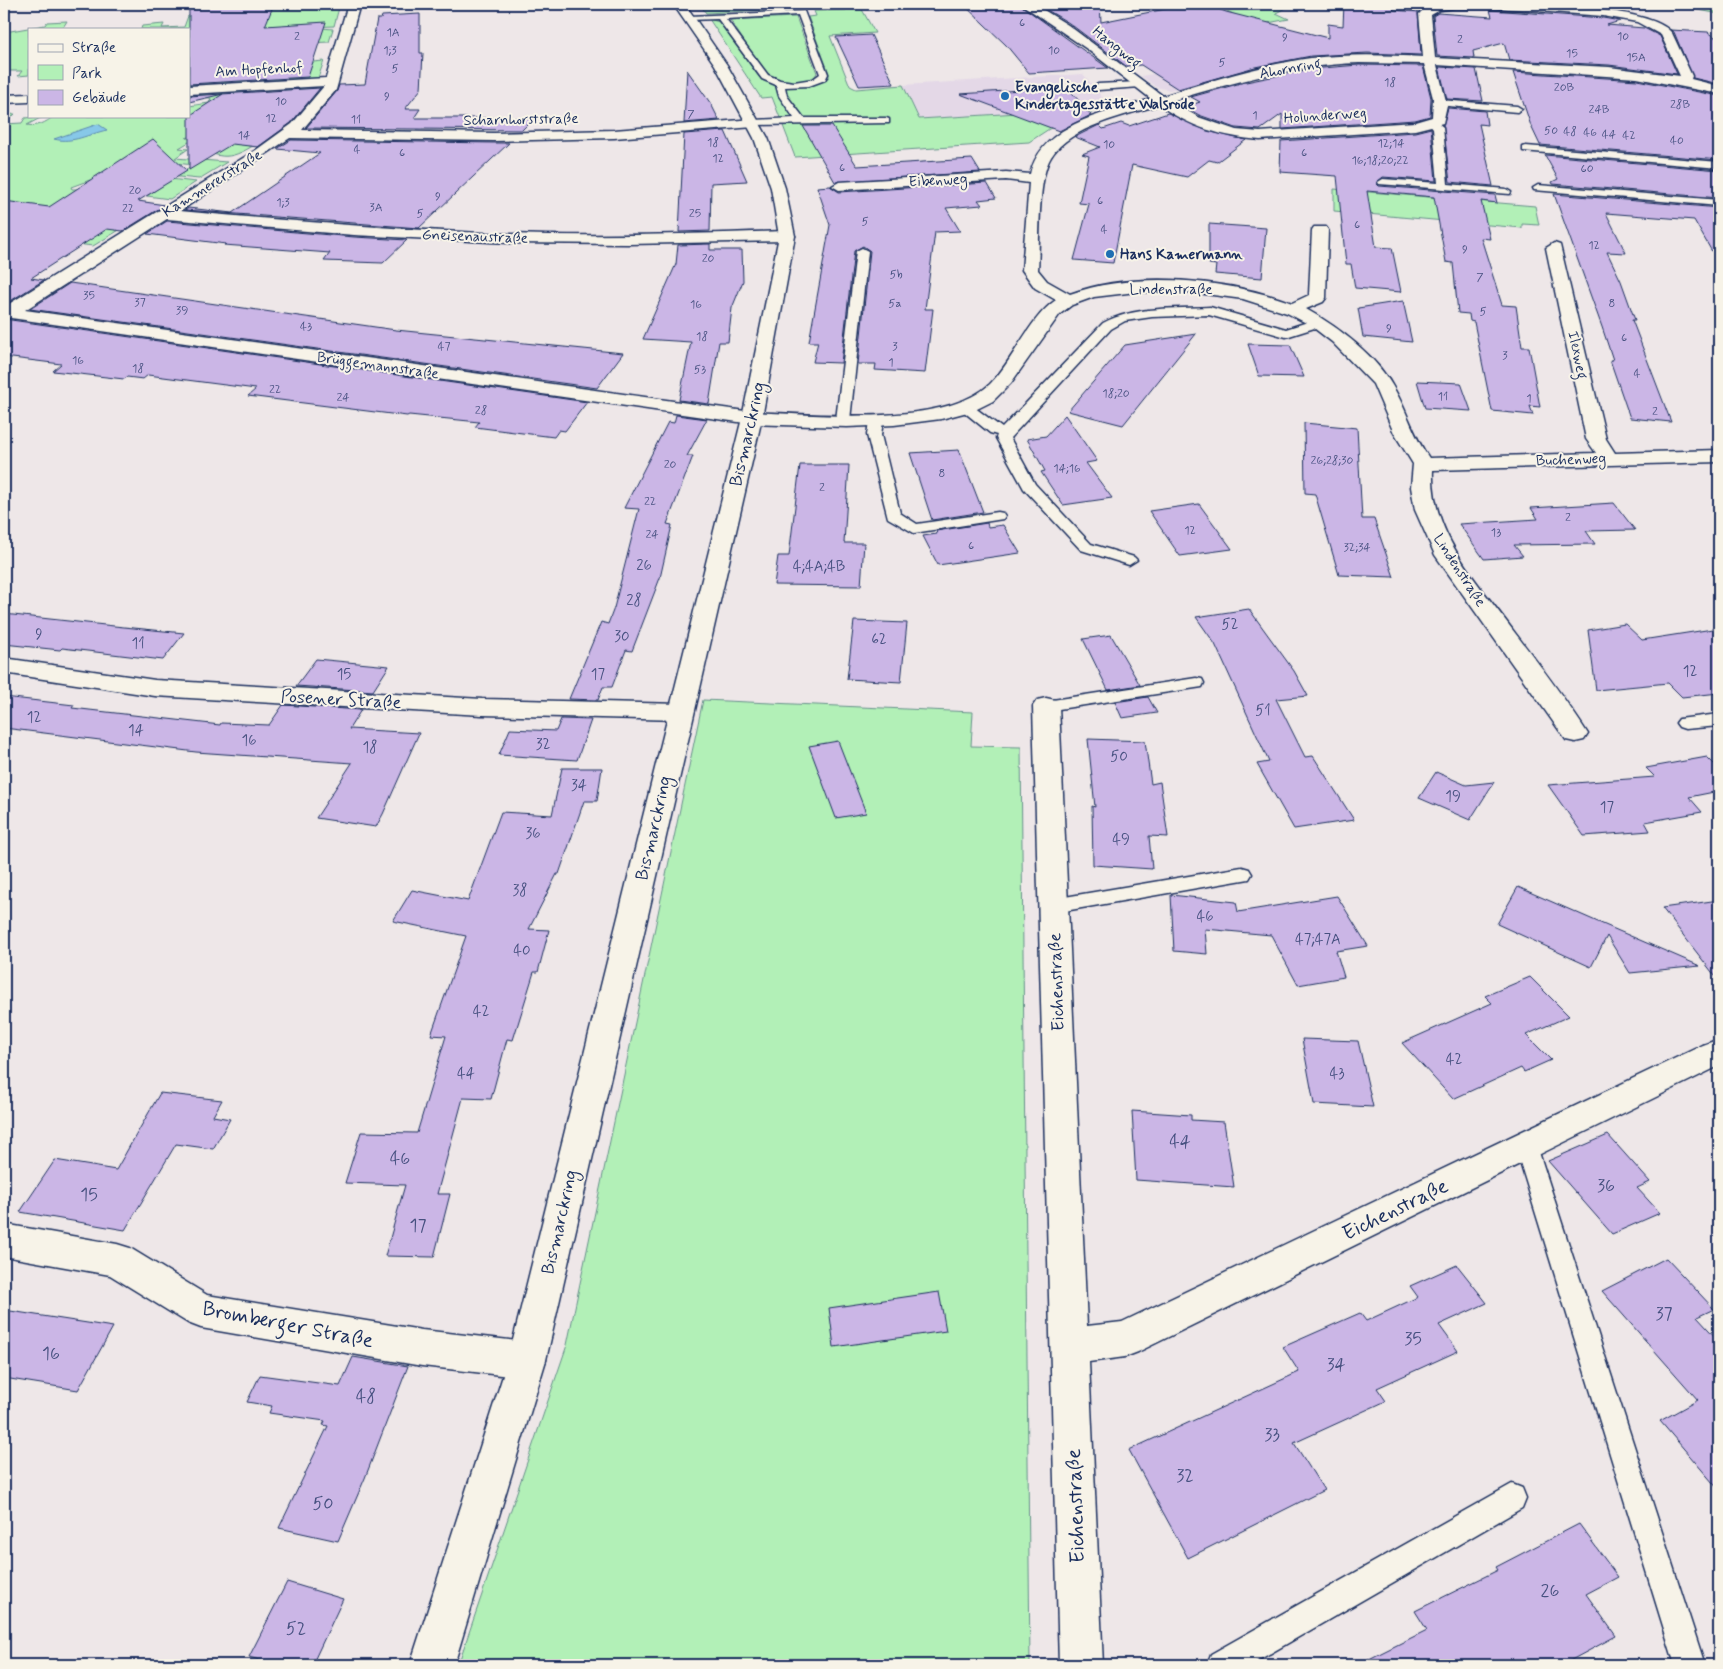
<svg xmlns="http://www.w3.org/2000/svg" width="1723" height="1669" font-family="Mynerve,sans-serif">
<rect width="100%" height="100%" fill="#eee7e8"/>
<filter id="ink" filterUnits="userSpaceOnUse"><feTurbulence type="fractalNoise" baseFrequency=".02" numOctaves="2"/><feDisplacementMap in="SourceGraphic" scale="10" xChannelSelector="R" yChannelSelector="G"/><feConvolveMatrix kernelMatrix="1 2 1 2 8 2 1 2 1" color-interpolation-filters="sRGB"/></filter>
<g filter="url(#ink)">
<path fill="#e4d8e7" d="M1198 66 1224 77 1170 90 1156 87 1141 76Z
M1083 74 1111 108 919 119 903 85Z"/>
<path fill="#b2f0b7" stroke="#66908a" d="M285 4H340L334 26 311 27 333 29 329 42 268 45 313 62 324 61 318 78 263 81 265 74 257 78 254 82 189 85V83L206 82 211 72 189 73V29H141L142 26 164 24 162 28 184 27 188 16 283 7Z
M751 4H778L763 5 765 10 706 13 701 6Z
M843 4H859L875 33 830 36 850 86 856 89 903 85 919 119 1102 108 1049 129 1029 142 795 157 772 97 761 98 709 19 719 22 759 77C775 89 812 88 829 77V73L808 17 816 16 814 11 846 10Z
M1227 4H1293L1276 13 1289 19 1257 25 1225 10 1232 6Z
M1669 4H1719V14Z
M796 17 817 73 813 79C801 82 782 86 772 77 761 69 739 33 730 20Z
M67 21 62 29H29V75L18 76 22 71H10L4 75 5 32 45 25 47 22Z
M316 87 314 92 186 138 256 144C226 163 219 158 189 142L179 148 188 149 175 158 227 162 199 179 169 176 178 175 194 165 166 162 135 175 196 182 170 199 147 196 169 181 90 180 71 187 72 189H81L121 229 93 246 26 238 37 222 4 218V115L15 114 5 124 22 123 25 118 44 116 27 125C38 127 45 123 54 116H189V106L209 103 211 98 189 97V93L249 90 244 94 280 95 287 88Z
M1334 189 1535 206 1539 225 1522 224V228L1334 211Z
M703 700 973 712 971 746 1021 747 1030 1665H458L567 1345Z"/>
<path fill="#87c8e8" stroke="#5c8bb1" d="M98 124 107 130C88 134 73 144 54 139Z"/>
<path fill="#cbb6e6" stroke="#1b2f5e" d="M189 4H274L265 26 326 22 308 77 189 84Z
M963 4H1019L1108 68 1029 73 1006 45Z
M1037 4H1100L1101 22 1190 4H1205L1226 12 1328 38V24L1343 26 1344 4H1397L1393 10 1418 12 1421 55 1367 53 1311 56 1255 67 1178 89 1141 65 1126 66 1069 23Z
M1490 10 1603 18 1620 21 1607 25 1644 28 1660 36 1677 74 1609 65 1509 60 1504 43 1473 51 1474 58 1437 56 1433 16 1438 13 1492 17Z
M420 14V53H423L421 89 405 109H420L414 118H534L522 130 306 128 337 91 339 85 365 84 377 19H381L382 16Z
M1670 30 1708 32 1719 40V84L1693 78 1674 32Z
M871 35 894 84 859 86 836 37Z
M1359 65 1423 66 1431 98 1430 116 1415 120 1282 129V114L1260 130 1236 128 1199 115 1185 107 1200 102 1191 97 1241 83 1311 69Z
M1439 67 1476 69 1483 101 1447 99Z
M687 70 711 104 719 120 684 123Z
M1513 72 1637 80 1719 96V160L1540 145 1531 126Z
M1067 87 1091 115 1059 131 960 94Z
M320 88 291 123 258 147 232 144 189 170V116L223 94 189 102V96Z
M1448 108 1485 111 1487 125 1479 124 1493 186 1450 182 1443 125Z
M1168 113 1207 131 1246 140 1217 162 1209 160 1187 177 1132 165 1113 263 1074 260 1089 204 1079 203 1089 156 1082 154 1100 147 1075 137 1099 125 1103 129 1121 123 1129 126Z
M803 126H832L857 166 972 159 980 172 835 182Z
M1431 128 1436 181 1383 177 1376 183 1379 186 1495 195 1497 203 1481 201 1490 239 1481 238 1502 305 1516 306 1522 347H1529L1540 407 1530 406 1533 415 1492 411 1474 322 1470 321 1469 314 1458 313 1453 263 1446 262 1434 197 1367 191 1376 247 1392 248 1401 292 1355 288 1351 264H1346L1337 176 1280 172 1281 141 1415 132Z
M725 131 747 181 711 183 710 231 679 232 684 134Z
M153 139 187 171 138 201 165 205 123 231 107 229 31 278 44 280 4 305V201L49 207Z
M291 140 494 143H509L419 228 185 210 188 208 232 213 320 153 277 149Z
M1545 155 1719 170V198L1553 184 1552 182 1558 179Z
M987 183 996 198 978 200 982 205 946 208 960 231 935 232 925 309H933L925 373 875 370 876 364H858L870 251 863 246 854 251 841 363 813 362 818 342H809L830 225 817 187 830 186 839 192Z
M1554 194 1719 208V264L1694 220 1606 213 1626 253 1607 252 1621 281 1635 320H1632L1671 422 1630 418 1610 360H1613L1602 327Z
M167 221 354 237 407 240 383 263 324 261 330 253 224 245 226 244 147 234Z
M1209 224 1266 228 1262 278 1215 274 1216 265 1209 264Z
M710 244V250H742L743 281 732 308 728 342H719L709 404 679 400 691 342 643 339 676 264 678 245Z
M70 283 396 330 623 353 597 388 30 309Z
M1403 301 1412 342 1363 337 1358 308Z
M4 319 587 402 565 431 559 430 554 437 475 427 479 422 409 415 407 416 248 396 256 389 148 375 143 379 127 377 124 379 53 371 61 364 4 357Z
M1196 334 1123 425 1068 411 1125 345Z
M1248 344 1290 345 1304 377 1259 376Z
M1417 381 1461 383 1471 411 1425 408Z
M676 415 707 419 687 456H693L667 524 672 525 660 578 632 651 626 650 612 687H603L598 700 569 699 601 622 608 624 614 608 639 509 624 508 668 422 674 423Z
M1065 415 1097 461 1086 463 1112 498 1063 505 1041 472 1045 471 1027 439 1046 436Z
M1304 423 1357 428 1362 519H1374L1394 577 1339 575 1315 494 1305 493Z
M959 450 983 512 932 520 910 453Z
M800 465H849L844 543H864L861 586 774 585 778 556H789Z
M1614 503 1635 530 1586 531 1595 544 1514 545 1523 556 1484 559 1459 524 1538 519 1531 508Z
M1199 504 1232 549 1180 556 1149 511Z
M987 523 988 527 1003 525 1020 553 938 565 923 536 937 534 936 531Z
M1249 609 1294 671 1308 696 1276 699 1305 757 1313 756 1354 820 1294 829 1257 764 1269 762 1215 644 1196 617Z
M4 614 114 626 184 633 163 660 62 648 60 650 4 644Z
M854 621 907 623 901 682 847 679Z
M1625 624 1642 640 1719 628V693L1682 697 1668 683 1596 690 1588 630Z
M1111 635 1140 685 1108 690 1083 639Z
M316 659 389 666 373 691 296 686Z
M4 697 74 705 72 708 220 725 221 723 269 725 283 705 361 710 349 729 419 733 383 814 376 827 316 818 352 763 196 752 4 728Z
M1148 697 1157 713 1122 718 1115 702Z
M561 719 591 720 577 760 499 755 510 729 556 731Z
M1088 739 1145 741 1151 784 1160 782 1168 837 1149 836 1152 869 1093 865 1092 806 1095 807Z
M838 741 866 813 836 818 809 746Z
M1707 757 1719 769V791L1689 797 1702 812 1645 822 1650 831 1584 836 1548 785 1655 777 1646 768Z
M562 768H602L597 801H584L559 874H557L529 929 549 930 538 972H534L513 1040 507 1039 491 1099 463 1098 437 1194H450L434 1257 385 1256 405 1185 345 1183 361 1132 417 1133 446 1036 431 1035 466 936 393 921 412 890 468 901 501 812 552 815Z
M1436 772 1466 785 1494 782 1470 820 1419 798Z
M1518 887 1598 922 1700 966 1630 973 1607 936 1591 967 1497 924Z
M1171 895 1236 902 1238 912 1337 896 1368 946 1336 951 1344 977 1298 985 1271 935 1205 929 1207 954 1174 951Z
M1719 900V981L1662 908Z
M1530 977 1569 1016 1526 1035 1551 1060 1524 1072 1521 1068 1453 1099 1402 1043 1492 1003 1485 996Z
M1302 1039 1358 1041 1373 1107 1314 1104Z
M160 1093 222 1100 213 1116 230 1119 213 1149 176 1144 125 1230 20 1212 55 1160 116 1170Z
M1132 1111 1191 1115V1120L1224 1122 1234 1187 1136 1180Z
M1608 1135 1650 1182 1637 1188 1660 1213 1612 1234 1548 1161Z
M1666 1258 1714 1309 1697 1317 1719 1341V1490L1660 1421 1698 1400 1602 1291Z
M1457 1265 1487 1303 1439 1325 1458 1351 1377 1388 1386 1401 1294 1443 1324 1490 1188 1558 1129 1450 1299 1372 1283 1347 1360 1313 1366 1321 1418 1297 1410 1286Z
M939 1292 946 1331 834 1347 829 1308Z
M4 1310 113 1327 78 1390 4 1378Z
M353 1357 408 1366 365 1478 338 1541 279 1528 328 1426 323 1425 325 1421 269 1413 272 1406 247 1402 260 1375 340 1386Z
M1579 1524 1618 1577 1586 1594 1616 1636 1562 1665H1357L1427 1630 1415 1611 1498 1570 1496 1567Z
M287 1582 343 1599 312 1665H277L249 1657Z"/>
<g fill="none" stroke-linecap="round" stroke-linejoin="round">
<defs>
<path id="lane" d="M1216 4H1226L1229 6 1225 8Z
M804 11 828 74 825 80 809 86 785 87 787 96 804 118H886L889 119V123L751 125 749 123 754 120 794 118 779 96 776 85 762 79 718 19 689 20 685 18 689 16ZM798 15 820 74 813 79 794 82 780 80 768 75 726 19Z
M1138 82 1141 83V87L1098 90 1094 87 1098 84Z
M1440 100 1517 106 1522 109 1517 112 1437 105 1435 103Z
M1433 119 1443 127 1448 184 1506 189 1511 192 1510 194 1379 184 1378 182 1383 179 1438 183 1433 128 1428 122Z
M1526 146 1719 162V168L1523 151V147Z
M1538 185 1719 200V206L1534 190 1533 188Z
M862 248 868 251 850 420 843 424 836 420 856 251Z
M1210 307 1286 329 1320 318 1326 322 1324 325 1286 337 1209 315 1152 317 1125 321 1111 329 1010 438 1035 484 1091 544 1134 557 1137 560 1129 565 1081 550 1024 489 996 438 997 435 990 433 958 407 965 403 970 404 1002 428 1103 323C1135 306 1174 309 1210 307Z
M876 417 883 421 881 435 900 513 917 524 998 512 1003 513 1005 516 1003 519 914 533 888 518 867 435 869 421Z
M1196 678 1202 679 1204 683 1202 687 1046 711 1040 710 1037 706 1040 702 1046 701Z
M1719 714V726L1685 729 1679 727 1676 723 1679 719Z
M1242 867 1249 869 1252 874 1249 879 1053 913 1046 911 1043 906 1046 901 1053 899Z
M1526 1136 1534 1139 1537 1146 1705 1665H1675L1515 1146 1518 1139Z
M1512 1484 1522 1488 1526 1498 1522 1508 1250 1665H1207L1211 1654Z"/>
<path id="street" d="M348 4H360L336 90 302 130 494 133 614 130 754 119 761 123 754 127 614 138 494 141 290 138 180 211C289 221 398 230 508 234 601 237 694 234 787 231L795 236 787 241 628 244 509 243 354 235 167 219 25 310 752 412C814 414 944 428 990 384 1014 360 1029 318 1056 300L1035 288 1022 270 1029 183 1006 180 839 190 832 186 839 182 1006 172 1030 174C1043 122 1107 113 1151 99L1087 49 1021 4H1034L1068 25 1163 96C1212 80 1261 65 1311 58 1348 54 1386 55 1423 57L1419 14 1426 7 1436 4C1482 4 1645 0 1672 33L1692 76 1691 79 1719 86V94L1637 78 1437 65 1447 105 1443 123 1415 130 1260 140C1223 137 1190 127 1159 105 1127 115 1070 126 1051 157 1037 179 1040 242 1038 270L1047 281 1070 294C1135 270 1228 279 1292 303L1309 295 1312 230 1314 227H1326L1328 230 1326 298 1323 302 1306 309C1340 328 1378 357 1396 392 1408 414 1414 437 1429 458L1596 453 1586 439 1546 248 1554 243 1560 245 1606 439 1615 453 1719 450V462L1433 470C1430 533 1477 581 1512 629 1538 663 1565 698 1588 734L1584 740 1575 742 1566 740 1435 555 1415 510 1411 487 1413 464 1394 433 1373 384 1332 342 1310 325 1287 313 1243 299 1190 292H1136L1094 297 1072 305 1060 314 1011 383 993 401 975 410 941 419 894 425 847 427 752 424 4 317V307L256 150 292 124 324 86 189 94V86L326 78ZM1455 8H1497L1603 16 1637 22 1661 35 1680 76 1609 67 1435 58 1431 15 1440 10ZM1359 63 1424 64 1433 98 1432 117 1415 122 1260 132 1236 130 1198 117 1171 101C1234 82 1294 65 1359 63Z
M29 94V102L4 103V95Z
M4 658 155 680 482 699 680 704 689 706 693 712 689 718 680 720 482 715 155 696 4 673Z
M1046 698 1055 700 1059 706 1087 1326 1122 1322 1703 1045 1714 1041 1719 1043V1066L1138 1352 1125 1357 1089 1362 1103 1665H1059L1033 706 1037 700Z
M4 1224 117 1244 130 1248 207 1295 422 1330 527 1342 540 1347 546 1360 540 1373 527 1378 422 1366 201 1328 188 1323 110 1275 4 1256Z"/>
<path id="secondary" d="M673 4H685L727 65 768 138 785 188 795 236 762 418 546 1360 454 1665H410L508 1360 742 418 779 236 771 188 754 138 715 65Z"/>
</defs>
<use href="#lane" stroke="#1b2f5e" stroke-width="3"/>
<use href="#street" stroke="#1b2f5e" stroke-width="3"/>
<use href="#secondary" stroke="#1b2f5e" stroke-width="3"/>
<use href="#lane" fill="#f7f3e8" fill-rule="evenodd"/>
<use href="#street" fill="#f7f3e8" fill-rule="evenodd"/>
<use href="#secondary" fill="#f7f3e8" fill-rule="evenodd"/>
</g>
</g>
<g fill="#1f6fb2" stroke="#f7f3e8" stroke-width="2">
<circle cx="1005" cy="96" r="5"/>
<circle cx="1110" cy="254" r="5"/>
</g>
<g text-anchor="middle" stroke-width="4" stroke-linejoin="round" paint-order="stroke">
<g font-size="12" fill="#475180">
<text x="1022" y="26">6</text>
<text x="393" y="36">1A</text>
<text x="297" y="40">2</text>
<text x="1623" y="40">10</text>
<text x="1285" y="41">9</text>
<text x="1460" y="43">2</text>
<text x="390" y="54">1;3</text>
<text x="1054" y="54">10</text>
<text x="1572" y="57">15</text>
<text x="1636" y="61">15A</text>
<text x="1222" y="66">5</text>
<text x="395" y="72">5</text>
<text x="1390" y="86">18</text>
<text x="1564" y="91">20B</text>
<text x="387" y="100">9</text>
<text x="281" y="105">10</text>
<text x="1680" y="108">28B</text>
<text x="1599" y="113">24B</text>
<text x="691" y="118">7</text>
<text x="1255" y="119">1</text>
<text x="271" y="122">12</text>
<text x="356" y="123">11</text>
<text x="1551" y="134">50</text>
<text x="1570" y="135">48</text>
<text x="1590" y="136">46</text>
<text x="1609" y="138">44</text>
<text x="244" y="139">14</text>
<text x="1629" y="139">42</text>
<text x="1677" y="144">40</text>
<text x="713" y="146">18</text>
<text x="1391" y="147">12;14</text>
<text x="1109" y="148">10</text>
<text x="357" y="153">4</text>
<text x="402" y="156">6</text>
<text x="1304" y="156">6</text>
<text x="718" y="162">12</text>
<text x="1380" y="164">16;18;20;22</text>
<text x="842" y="171">6</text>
<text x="1587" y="172">60</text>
<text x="135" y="194">20</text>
<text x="438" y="200">9</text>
<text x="1100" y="204">6</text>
<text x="283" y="206">1;3</text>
<text x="376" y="211">3A</text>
<text x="128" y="212">22</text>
<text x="420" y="217">5</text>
<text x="695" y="217">25</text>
<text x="865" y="225">5</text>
<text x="1357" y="228">6</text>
<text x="1104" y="233">4</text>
<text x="1594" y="249">12</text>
<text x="1465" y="253">9</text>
<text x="708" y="262">20</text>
<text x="896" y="278">5b</text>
<text x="1480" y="281">7</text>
<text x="89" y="299">35</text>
<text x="140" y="306">37</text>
<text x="895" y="307">5a</text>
<text x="1612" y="307">8</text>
<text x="696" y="308">16</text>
<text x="182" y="314">39</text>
<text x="1483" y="315">5</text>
<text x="306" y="330">43</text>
<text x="1389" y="332">9</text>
<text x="702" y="340">18</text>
<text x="1624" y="341">6</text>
<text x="444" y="350">47</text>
<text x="895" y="350">3</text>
<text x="1505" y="359">3</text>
<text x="78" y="364">16</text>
<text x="891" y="366">1</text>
<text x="138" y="372">18</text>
<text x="700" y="373">53</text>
<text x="1637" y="377">4</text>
<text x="275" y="393">22</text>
<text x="1116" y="397">18;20</text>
<text x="1443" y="400">11</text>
<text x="343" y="401">24</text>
<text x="1529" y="402">1</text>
<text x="481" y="414">28</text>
<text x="1655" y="415">2</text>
<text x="1332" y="464">26;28;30</text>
<text x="670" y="468">20</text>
<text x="1067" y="472">14;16</text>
<text x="942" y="477">8</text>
<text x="822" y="491">2</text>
<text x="650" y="505">22</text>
<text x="1568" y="521">2</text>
<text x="1190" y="534">12</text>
<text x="1496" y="536">13</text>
<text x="652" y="538">24</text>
<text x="971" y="549">6</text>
<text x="1357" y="551">32;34</text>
</g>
<g font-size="15" fill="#1b2f5e" stroke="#f7f3e8">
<text transform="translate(1117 47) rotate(39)" y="5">Hangweg</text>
<text transform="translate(1290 68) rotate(-10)" y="5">Ahornring</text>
<text transform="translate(259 69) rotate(-3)" y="5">Am Hopfenhof</text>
<text transform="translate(1325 115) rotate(-4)" y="5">Holunderweg</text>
<text transform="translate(521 119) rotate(-1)" y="5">Scharnhorststraße</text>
<text transform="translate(938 180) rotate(-3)" y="5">Eibenweg</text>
<text transform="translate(212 183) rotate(-32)" y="5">Kammererstraße</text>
<text transform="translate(475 236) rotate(2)" y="5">Gneisenaustraße</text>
<text x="1171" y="294">Lindenstraße</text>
<text transform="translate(1578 355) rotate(78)" y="5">Ilexweg</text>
<text transform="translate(378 365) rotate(8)" y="5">Brüggemannstraße</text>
<text transform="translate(1571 459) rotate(-2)" y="5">Buchenweg</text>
<text transform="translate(1460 570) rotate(57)" y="5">Lindenstraße</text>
</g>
<g font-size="15" font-weight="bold" fill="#1b2f5e" stroke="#f7f3e8" text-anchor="start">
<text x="1015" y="92">Evangelische<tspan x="1015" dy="17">Kindertagesstätte Walsrode</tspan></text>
<text x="1120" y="259">Hans Kamermann</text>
</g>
<g font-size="15" fill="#475180">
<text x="644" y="570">26</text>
<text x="819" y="571">4;4A;4B</text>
<text x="634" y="605">28</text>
<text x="1230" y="629">52</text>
<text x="39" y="639">9</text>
<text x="622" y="641">30</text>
<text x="879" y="644">62</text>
<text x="138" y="648">11</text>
<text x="1690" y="676">12</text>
<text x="344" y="679">15</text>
<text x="598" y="679">17</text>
<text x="1263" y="715">51</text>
<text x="34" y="722">12</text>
<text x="136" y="735">14</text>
<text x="249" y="745">16</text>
<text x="543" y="749">32</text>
<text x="370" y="752">18</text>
<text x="1119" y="761">50</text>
<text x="579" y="790">34</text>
<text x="1453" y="801">19</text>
<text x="1607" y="812">17</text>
<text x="533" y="838">36</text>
<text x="1121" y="844">49</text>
<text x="520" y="895">38</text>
<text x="1205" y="921">46</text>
<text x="1318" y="944">47;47A</text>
<text x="522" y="955">40</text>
<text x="481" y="1016">42</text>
<text x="1454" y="1064">42</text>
<text x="466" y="1078">44</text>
<text x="1337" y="1078">43</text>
</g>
<g font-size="18" fill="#1b2f5e" stroke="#f7f3e8">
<text transform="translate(747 434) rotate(-77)" y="6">Bismarckring</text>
<text transform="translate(341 699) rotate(3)" y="6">Posener Straße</text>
<text transform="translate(653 828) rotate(-77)" y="6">Bismarckring</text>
<text transform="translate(1056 982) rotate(-92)" y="6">Eichenstraße</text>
<text transform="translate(559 1222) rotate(-77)" y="6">Bismarckring</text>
</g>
<g font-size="18" fill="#475180">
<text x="1180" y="1147">44</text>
<text x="400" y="1164">46</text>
<text x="1606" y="1191">36</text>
<text x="89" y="1200">15</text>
<text x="418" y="1231">17</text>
<text x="1664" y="1319">37</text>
<text x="1413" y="1344">35</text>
<text x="51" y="1359">16</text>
<text x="1336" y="1370">34</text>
<text x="366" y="1402">48</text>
<text x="1272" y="1440">33</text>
<text x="1185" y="1481">32</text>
<text x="323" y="1509">50</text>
<text x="1550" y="1596">26</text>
<text x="296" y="1634">52</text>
</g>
<g font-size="21" fill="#1b2f5e" stroke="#f7f3e8">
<text transform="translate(1395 1209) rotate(-26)" y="7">Eichenstraße</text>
<text transform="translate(288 1324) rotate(11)" y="7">Bromberger Straße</text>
<text transform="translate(1075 1506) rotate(-92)" y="7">Eichenstraße</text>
</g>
</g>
<rect width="1723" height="1669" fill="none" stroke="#f7f3e8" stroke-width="20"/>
<rect x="10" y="10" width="1703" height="1649" fill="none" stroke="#1b2f5e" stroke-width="2" filter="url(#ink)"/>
<rect x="28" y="28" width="162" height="90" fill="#f7f3e8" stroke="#9fa5b1"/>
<rect x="38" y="44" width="25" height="8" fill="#f7f3e8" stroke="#9fa5b1"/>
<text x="72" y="52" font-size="15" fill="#1b2f5e">Straße</text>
<rect x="38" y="65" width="25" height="15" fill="#b2f0b7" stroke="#9fa5b1"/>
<text x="72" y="78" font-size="15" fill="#1b2f5e">Park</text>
<rect x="38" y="90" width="25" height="15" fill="#cbb6e6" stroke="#9fa5b1"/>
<text x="72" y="102" font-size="15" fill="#1b2f5e">Gebäude</text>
</svg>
